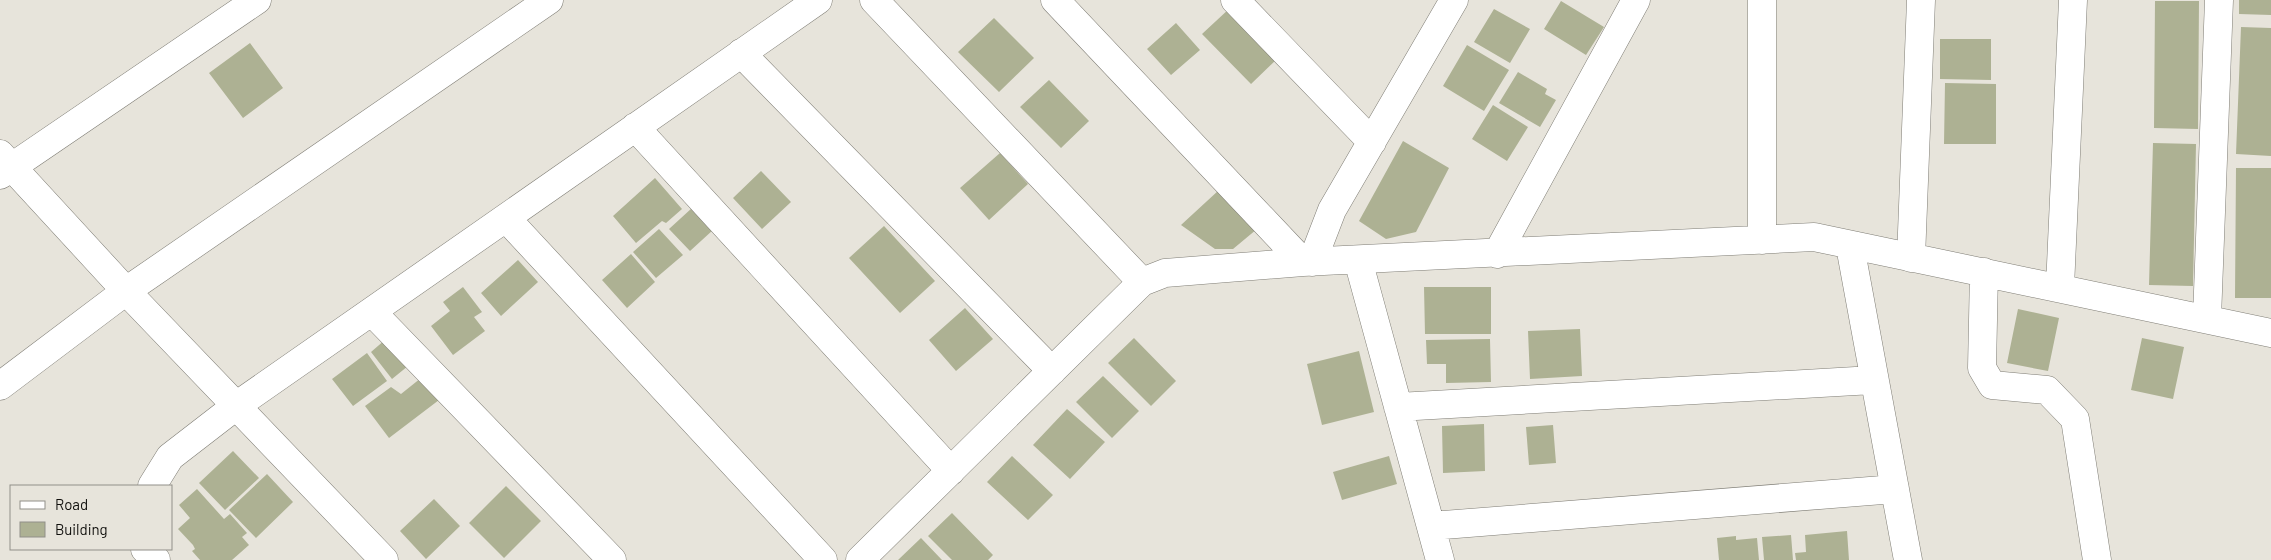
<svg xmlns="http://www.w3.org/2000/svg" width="2271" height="560" font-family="Barlow,sans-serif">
<rect width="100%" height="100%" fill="#e7e4db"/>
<path fill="#adb193" d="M2239 0H2271V15L2239 14Z
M1561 1 1604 27 1586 55 1544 29Z
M2155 1H2199L2198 129 2154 128Z
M1230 8 1278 58 1251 84 1202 34Z
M1494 9 1530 29 1510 63 1474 42Z
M994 18 1034 58 999 92 958 52Z
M1176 23 1200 50 1171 75 1147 49Z
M2241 27 2271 28V156L2236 154Z
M1940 39H1991V80L1940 79Z
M250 43 283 88 243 118 209 73Z
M1467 45 1509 70 1484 111 1443 86Z
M1518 72 1547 89 1545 94 1556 100 1540 127 1499 103Z
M1049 80 1089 121 1061 148 1020 107Z
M1945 83 1996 84V144H1944Z
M1493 105 1528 127 1507 161 1472 139Z
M1403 141 1449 168 1416 232 1386 239 1359 221Z
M2153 143 2196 144 2193 286 2149 285Z
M1000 153 1028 184 989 220 960 188Z
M2236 168H2271V298H2235Z
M761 171 791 202 762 229 733 198Z
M655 178 682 209 666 223 662 221 636 243 613 216Z
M1219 190 1257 229 1233 249H1215L1181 225Z
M692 208 713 230 690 251 669 229Z
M884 226 935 281 900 313 849 258Z
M659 229 683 255 656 278 633 252Z
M631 254 655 282 627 308 602 280Z
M518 260 538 282 501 316 481 293Z
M463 287 482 312 474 317 485 331 453 355 431 326 450 311 443 302Z
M1424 287H1491V334H1425Z
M965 308 993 339 956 371 929 340Z
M2018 309 2059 318 2048 371 2007 363Z
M1580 329 1582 376 1530 379 1528 331Z
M1134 338 1176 381 1151 406 1108 363Z
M2142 338 2184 347 2173 399 2131 390Z
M386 339 408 366 392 379 371 352Z
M1490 339 1491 382 1446 383V364H1427L1426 340Z
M1359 351 1374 412 1322 425 1307 364Z
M367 353 387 381 353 406 332 379Z
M1103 376 1139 411 1112 438 1076 402Z
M421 378 439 400 389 438 365 406 391 387 401 394Z
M1067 409 1105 442 1070 479 1033 445Z
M1484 424 1485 471 1443 473 1442 426Z
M1553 425 1556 463 1529 465 1526 427Z
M233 451 259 478 225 510 199 483Z
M1012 456 1053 495 1028 520 987 482Z
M1389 456 1397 484 1342 500 1333 472Z
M267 474 293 502 256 538 229 510Z
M506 486 541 521 504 558 469 523Z
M197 489 224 519 230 514 247 533 242 537 249 545 232 560H200L192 551 195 549 193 545 178 529 190 518 179 505Z
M434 499 460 526 426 559 400 531Z
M952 513 993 555 988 560H952L928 536Z
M1847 531 1849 560H1796L1795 553 1806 552 1805 535Z
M1791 535 1793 560H1764L1762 537Z
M1736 536V540L1757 538 1759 560H1719L1717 538Z
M921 538 942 560H898Z"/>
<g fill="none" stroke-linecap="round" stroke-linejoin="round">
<defs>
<path id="street" d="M874 0 1142 282
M1055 0 1303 262
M1235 0 1372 142
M1762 0V240
M741 53 1052 371
M635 127 951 471
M0 154 126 291 384 560
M0 175 257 0
M506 218 823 560
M1850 246 1908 560
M1497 254 1636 0
M1911 258 1921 0
M1358 260 1440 560
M1312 262 1332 210 1454 0
M1984 272 1982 368 1992 385 2047 390 2075 419 2097 560
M2060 287 2073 0
M372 312 612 560
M2207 318 2219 0
M0 386 126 291 549 0
M1398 407 1873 380
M152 486 170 457 236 406 818 0
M1431 526 1895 489
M145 549 156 560
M860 560 1142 282 1165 273 1303 262 1814 237 2271 333"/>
</defs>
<use href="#street" stroke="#7f7d75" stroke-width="29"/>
<use href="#street" stroke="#fff" stroke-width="28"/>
</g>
<rect x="10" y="485" width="162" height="65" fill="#e7e4db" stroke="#918f89"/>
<rect x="20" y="501" width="25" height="8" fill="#ffffff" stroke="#918f89"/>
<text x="55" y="510" font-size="15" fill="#11100d">Road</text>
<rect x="20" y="522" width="25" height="15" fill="#adb193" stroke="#918f89"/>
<text x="55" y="535" font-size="15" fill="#11100d">Building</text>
</svg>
